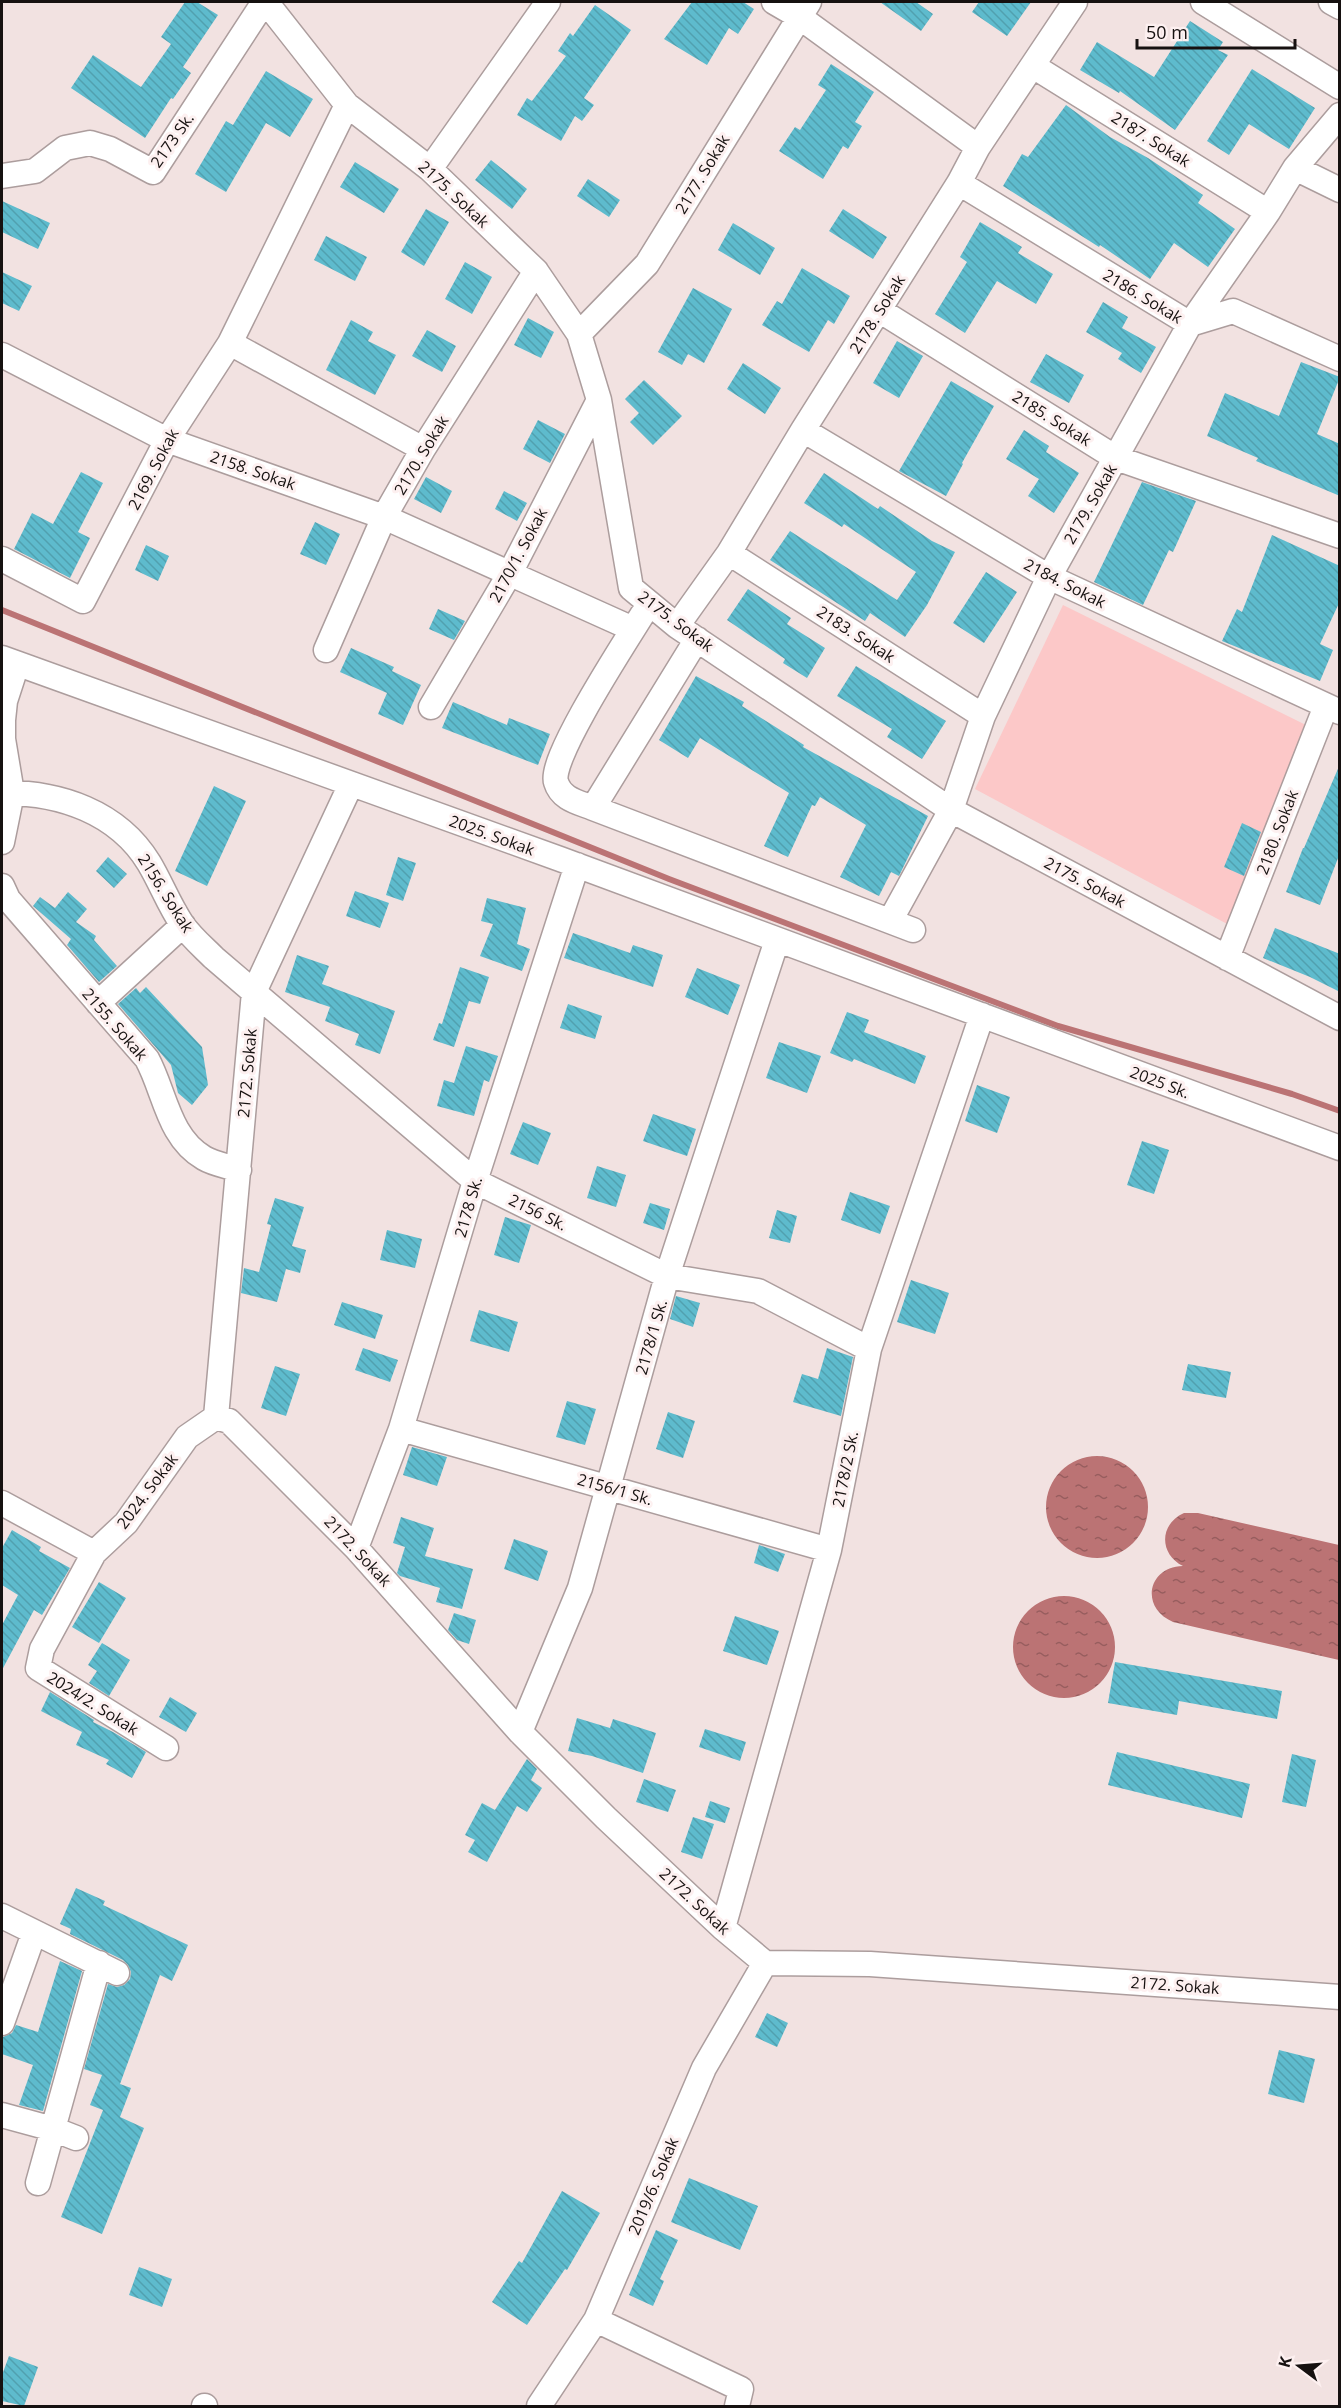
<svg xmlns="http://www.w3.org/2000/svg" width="1341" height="2408" font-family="'Open Sans',sans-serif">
<defs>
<pattern id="water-ripples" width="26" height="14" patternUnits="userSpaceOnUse" patternTransform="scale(1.5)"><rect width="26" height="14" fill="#bb7374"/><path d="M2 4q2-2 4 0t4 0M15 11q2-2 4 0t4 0" fill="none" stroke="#975d5e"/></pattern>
<pattern id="building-back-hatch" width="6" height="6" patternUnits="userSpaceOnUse" patternTransform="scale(1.5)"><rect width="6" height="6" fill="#5ebbcd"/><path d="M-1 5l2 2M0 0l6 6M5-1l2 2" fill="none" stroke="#51a0af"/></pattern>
</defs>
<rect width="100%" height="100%" fill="#f2e2e1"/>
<path fill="#fcc8c8" d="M1063 605 1312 728 1229 925 975 789Z"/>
<path fill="url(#water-ripples)" d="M1046 1507a51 51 0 1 1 102 0a51 51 0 1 1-102 0Z
M1184 1513H1198L1339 1545V1660L1173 1622C1140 1608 1147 1567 1183 1566 1159 1554 1159 1524 1184 1513Z
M1013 1647a51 51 0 1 1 102 0a51 51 0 1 1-102 0Z"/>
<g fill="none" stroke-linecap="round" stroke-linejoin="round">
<path stroke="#bb7374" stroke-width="6" d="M2 610 669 879 1058 1026 1292 1094 1340 1111"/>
</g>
<path fill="url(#building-back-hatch)" d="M185 2H197L218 15 183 67 191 73 173 99 171 98 145 138 71 88 93 55 141 87 171 44 161 37Z
M692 2H743L754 9 738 34 729 28 707 65 664 39Z
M880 2H916L933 14 921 31Z
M979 2H1031L1007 36 972 12Z
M595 5 631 30 584 98 594 105 582 121 575 116 561 141 517 115 527 98 532 101 566 56 558 51 570 33 573 36Z
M1190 21 1223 42 1218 50 1228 55 1175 130 1120 91 1119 93 1080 70 1097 42 1154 77Z
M831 64 874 92 855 122 862 126 848 149 843 146 823 179 779 151 795 127 800 130 826 90 818 85Z
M1252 69 1315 108 1289 149 1249 124 1229 155 1207 141Z
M266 71 313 99 290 137 266 123 226 192 195 174 226 121 233 125Z
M1066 105 1110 137 1148 158 1203 195 1198 203 1235 229 1208 267 1174 243 1150 279 1100 245 1099 247 1003 186 1022 154 1028 157Z
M491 160 527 189 512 209 475 180Z
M355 162 399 189 384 213 340 187Z
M588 179 620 200 609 217 577 196Z
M2 201 50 223 38 249 2 232Z
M426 209 449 222 424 266 401 252Z
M843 209 887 237 873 259 829 231Z
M980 222 1022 247 1018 253 1053 274 1036 304 997 281 965 333 935 314 967 262 960 257Z
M733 223 775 248 760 275 718 250Z
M326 236 367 257 355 281 314 260Z
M465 262 492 277 472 314 445 299Z
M802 268 850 296 834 324 828 320 809 352 762 325 777 301 782 304Z
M2 272 32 286 19 311 2 303Z
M693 288 732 309 704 363 688 354 682 365 658 352Z
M1103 302 1128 317 1122 328 1156 347 1141 373 1118 359 1122 353 1086 332Z
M528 318 554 332 541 358 514 345Z
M351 320 373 332 368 341 396 355 375 395 326 370Z
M427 330 456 346 442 372 412 356Z
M897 341 923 356 899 398 873 383Z
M1046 354 1084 375 1069 403 1030 382Z
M1301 362 1340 377 1317 434 1340 444V496L1256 461 1258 458 1207 436 1225 393 1279 416Z
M743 363 781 388 765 414 727 389Z
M644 380 682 416 653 445 630 422 639 413 625 399Z
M951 381 994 406 962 463 963 464 946 496 899 471Z
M538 420 565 434 550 463 523 449Z
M1024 430 1049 446 1046 452 1079 473 1054 513 1028 496 1039 479 1006 459Z
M81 472 103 483 78 532 90 538 70 578 14 549 32 513 53 524Z
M824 473 878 509 880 506 932 541 955 552 927 605 905 637 870 613 865 621 770 560 790 531 897 600 916 572 844 524 842 527 804 503Z
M426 477 452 491 441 513 414 499Z
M1142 482 1196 501 1173 552 1169 550 1143 605 1094 582Z
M504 491 527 503 517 521 495 509Z
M315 522 340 534 326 565 300 554Z
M1272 535 1340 566V601L1320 644 1333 650 1320 681 1222 641 1237 609 1242 612Z
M146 545 169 556 158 581 135 570Z
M986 572 1017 592 984 643 953 623Z
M748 589 791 618 787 624 825 648 807 678 783 663 785 659 727 620Z
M438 609 465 621 454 640 429 629Z
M351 648 394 667 392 671 421 685 403 725 378 714 387 693 340 672Z
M856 666 946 721 922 759 887 737 892 729 837 696Z
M696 676 744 702 742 706 804 745 803 747 928 816 899 876 891 872 879 896 840 877 866 825 820 797 815 806 812 805 788 857 764 846 789 793 700 738 688 758 659 740Z
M453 702 507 725 509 718 550 734 538 765 442 728Z
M1340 764V853L1320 905 1286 892 1303 848H1304Z
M214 786 246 801 207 886 175 871Z
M1242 823 1261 832 1244 876 1224 867Z
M108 857 127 874 114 888 96 871Z
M398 857 416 863 403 901 386 895Z
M355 891 389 903 380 928 346 916Z
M68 892 87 909 76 922 96 936 94 940 117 966 99 982 67 945 71 939 33 906 40 897 55 908Z
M487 898 526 908 517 944 530 949 522 971 480 956 493 924 481 921Z
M1275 928 1340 954V992L1310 977 1263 958Z
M573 933 630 953 633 945 663 955 653 987 564 958Z
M297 955 329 966 322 984 395 1011 380 1054 355 1045 359 1034 325 1021 330 1007 285 992Z
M460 967 489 977 480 1004 469 1001 454 1047 433 1040 439 1023 442 1024Z
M697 968 740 985 728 1015 685 997Z
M146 987 202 1047 208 1085 192 1105 178 1093 171 1065 118 1004 136 988 140 993Z
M568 1004 602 1016 595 1039 560 1028Z
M847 1012 869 1020 864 1032 926 1056 915 1084 854 1059 852 1062 830 1053Z
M779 1042 821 1056 807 1093 766 1078Z
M466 1046 498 1056 489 1082 484 1080 474 1116 437 1106 444 1080 454 1083Z
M977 1085 1010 1097 997 1133 965 1121Z
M653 1114 696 1129 687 1156 643 1141Z
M523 1122 551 1133 538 1165 510 1154Z
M1142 1141 1169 1150 1154 1194 1127 1185Z
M597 1166 626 1175 616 1207 587 1198Z
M850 1192 890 1206 880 1234 841 1220Z
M275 1198 304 1207 292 1246 306 1250 300 1273 286 1269 277 1302 241 1293 244 1268 259 1272 271 1225 267 1224Z
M650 1203 670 1209 664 1230 643 1223Z
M777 1210 797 1216 790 1243 769 1238Z
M505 1217 531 1225 519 1263 494 1255Z
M387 1230 422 1239 415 1268 380 1260Z
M911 1280 949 1293 935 1334 897 1322Z
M676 1296 700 1303 693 1327 670 1319Z
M342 1302 383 1315 375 1339 334 1325Z
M479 1310 518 1322 509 1352 470 1341Z
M363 1348 398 1360 390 1382 355 1370Z
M827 1348 853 1357 841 1416 793 1402 802 1374 818 1379Z
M1188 1364 1231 1372 1226 1398 1182 1390Z
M275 1366 300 1374 286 1416 261 1408Z
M567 1401 596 1409 585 1445 556 1437Z
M668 1412 695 1421 683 1458 656 1449Z
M412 1447 447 1457 437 1486 403 1475Z
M401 1517 434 1528 425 1556 473 1569 462 1609 436 1602 440 1588 400 1576 397 1573 405 1547 393 1543Z
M12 1530 41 1547 39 1551 70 1568 42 1615 34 1610 2 1670V1625L18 1595 2 1585V1548Z
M514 1539 548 1551 538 1581 504 1569Z
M759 1545 785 1554 778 1572 754 1563Z
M99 1582 126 1598 99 1643 72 1627Z
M454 1613 476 1620 469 1644 457 1640 448 1630Z
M735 1616 779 1631 767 1665 723 1651Z
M102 1643 130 1660 109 1696 89 1683 97 1671 88 1665Z
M1115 1662 1282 1691 1277 1719 1179 1701 1177 1715 1108 1703Z
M50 1692 94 1720 93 1722 113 1732 146 1752 132 1778 106 1764 109 1760 76 1745 82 1732 41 1711Z
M170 1697 197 1713 186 1732 159 1717Z
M577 1718 610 1728 613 1719 656 1733 643 1773 592 1756 568 1751Z
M705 1729 746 1742 740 1761 699 1747Z
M1117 1752 1250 1784 1242 1818 1108 1785Z
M1292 1754 1316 1760 1306 1807 1282 1802Z
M527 1759 537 1769 531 1780 542 1788 527 1812 517 1806 487 1862 468 1852 475 1840 465 1835 482 1803 495 1810Z
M644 1779 676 1790 668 1812 636 1802Z
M710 1801 730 1808 725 1823 705 1817Z
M693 1817 714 1824 702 1859 681 1852Z
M76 1888 105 1901 103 1905 188 1945 172 1981 160 1975 120 2084 131 2088 120 2117 144 2128 102 2234 61 2217 103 2110 90 2105 102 2075 84 2069 108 1984 117 1987 124 1985 130 1979 131 1972 128 1965 123 1960 70 1934 71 1929 60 1924Z
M60 1961 82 1971 43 2111 19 2105 33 2065 2 2054V2042L3 2037 12 2033 16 2025 38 2032Z
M767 2013 788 2023 777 2047 755 2037Z
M1279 2050 1315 2059 1304 2103 1268 2094Z
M689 2178 758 2206 740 2250 671 2222Z
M562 2191 600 2213 567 2270 565 2269 527 2325 492 2302 519 2261 522 2263Z
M656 2230 678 2240 660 2279 664 2281 653 2306 629 2295Z
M139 2267 172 2279 162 2307 129 2295Z
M9 2356 38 2367 24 2406 2 2401V2375Z"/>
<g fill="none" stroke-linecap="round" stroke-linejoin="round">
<defs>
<path id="street" d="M266 2 347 105 430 169 536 271 579 334 599 400 631 588 677 626 951 810 1340 1018
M774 2 798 16 978 147
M1203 2 1340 87
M1331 2 1340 7
M1033 66 1268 212
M1295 168 1340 190
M430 169 548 2
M2 176 35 171 65 148 90 143 110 149 153 172 264 2
M959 183 1190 324 1233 311 1340 359
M879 310 1116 458 1340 536
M579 334 647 264 809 2
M230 343 423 449
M2 355 167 440 384 517 633 629
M803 430 1049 577 1340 712
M729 553 983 716
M2 559 83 601 167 440 230 343 347 105
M642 615C626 641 548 760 556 782 561 799 578 802 593 808L913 930
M677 626 729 553 803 430 959 183 978 147 1075 2
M326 650 384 517 423 449 536 271
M2 658 560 859 1340 1148
M431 707 510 573 599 400
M2 793C59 792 118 812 149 863 161 883 169 905 182 924 191 937 203 947 214 958L475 1181 667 1276 758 1291 869 1349
M593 808 697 639
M2 842 12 793 3 739V720L5 701 17 664
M2 886 8 899 147 1059C165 1092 168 1137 204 1158 214 1164 228 1166 239 1170
M890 921 951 810 983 716 1049 577 1190 324 1268 212 1295 168 1340 115
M1227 958 1326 706
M98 1003 183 925
M216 1417 254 992 351 784
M401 1429 829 1550
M2 1503 94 1553 126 1523 187 1437 216 1417 229 1421 356 1548 520 1732 606 1818 723 1928 765 1963 870 1964 1340 1997
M356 1548 401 1429 475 1181 577 865
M94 1553 42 1649 38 1668 166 1748
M520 1732 580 1588 667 1276 777 940
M2 1916 117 1973
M723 1928 829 1550 869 1349 982 1015
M2 2023 34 1933
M2 2115 53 2129 76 2138
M38 2183 99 1963
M596 2320 741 2389 737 2406
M204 2406H205
M539 2406 596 2320 704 2068 765 1963"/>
</defs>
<use href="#street" stroke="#ac9d9d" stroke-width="27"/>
<use href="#street" stroke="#fff" stroke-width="24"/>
</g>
<g text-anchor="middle" stroke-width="6" stroke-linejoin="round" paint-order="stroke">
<g font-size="16" fill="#161110" stroke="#fdf0f0">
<text transform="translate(1151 139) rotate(32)" y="6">2187. Sokak</text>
<text transform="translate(172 140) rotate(-55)" y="6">2173 Sk.</text>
<text transform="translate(702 174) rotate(-59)" y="6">2177. Sokak</text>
<text transform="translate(454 194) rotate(43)" y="6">2175. Sokak</text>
<text transform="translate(1143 296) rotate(31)" y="6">2186. Sokak</text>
<text transform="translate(877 314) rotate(-58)" y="6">2178. Sokak</text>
<text transform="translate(1052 418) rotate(32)" y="6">2185. Sokak</text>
<text transform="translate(421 455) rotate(-59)" y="6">2170. Sokak</text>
<text transform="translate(153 469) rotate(-62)" y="6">2169. Sokak</text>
<text transform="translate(253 470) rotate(19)" y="6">2158. Sokak</text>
<text transform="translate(1090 504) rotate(-60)" y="6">2179. Sokak</text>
<text transform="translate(518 555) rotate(-62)" y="6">2170/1. Sokak</text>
<text transform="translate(1065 583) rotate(27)" y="6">2184. Sokak</text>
<text transform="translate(676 621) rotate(37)" y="6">2175. Sokak</text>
<text transform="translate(856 634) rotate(33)" y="6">2183. Sokak</text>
<text transform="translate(1277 832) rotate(-69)" y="6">2180. Sokak</text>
<text transform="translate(492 835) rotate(20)" y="6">2025. Sokak</text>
<text transform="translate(1085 882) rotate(28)" y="6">2175. Sokak</text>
<text transform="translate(166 893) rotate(58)" y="6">2156. Sokak</text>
<text transform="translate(115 1024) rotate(49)" y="6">2155. Sokak</text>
<text transform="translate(247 1073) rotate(-85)" y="6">2172. Sokak</text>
<text transform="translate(1160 1082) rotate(21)" y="6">2025 Sk.</text>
<text transform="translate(468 1207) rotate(-74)" y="6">2178 Sk.</text>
<text transform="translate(538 1212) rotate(26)" y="6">2156 Sk.</text>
<text transform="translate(651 1337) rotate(-74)" y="6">2178/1 Sk.</text>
<text transform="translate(845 1469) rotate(-79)" y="6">2178/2 Sk.</text>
<text transform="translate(615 1489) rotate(16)" y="6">2156/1 Sk.</text>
<text transform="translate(147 1491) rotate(-53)" y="6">2024. Sokak</text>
<text transform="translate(358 1551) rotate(47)" y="6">2172. Sokak</text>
<text transform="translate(93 1703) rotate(32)" y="6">2024/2. Sokak</text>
<text transform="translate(695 1901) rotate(43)" y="6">2172. Sokak</text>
<text transform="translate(1175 1985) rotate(4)" y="6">2172. Sokak</text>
<text transform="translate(653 2186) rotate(-67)" y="6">2019/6. Sokak</text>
</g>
</g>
<rect width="1341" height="2408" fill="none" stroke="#161110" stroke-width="6"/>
<g transform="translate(1299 2366) rotate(286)" stroke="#fdf0f0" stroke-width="4.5" paint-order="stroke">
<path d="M0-4.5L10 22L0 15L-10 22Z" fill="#161110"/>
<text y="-9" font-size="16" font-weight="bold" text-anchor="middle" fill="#161110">K</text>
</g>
<path d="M1137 39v9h158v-9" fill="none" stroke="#161110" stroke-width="3"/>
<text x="1146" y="39" font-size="18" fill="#161110" stroke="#fdf0f0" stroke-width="4.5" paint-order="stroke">50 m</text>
</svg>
